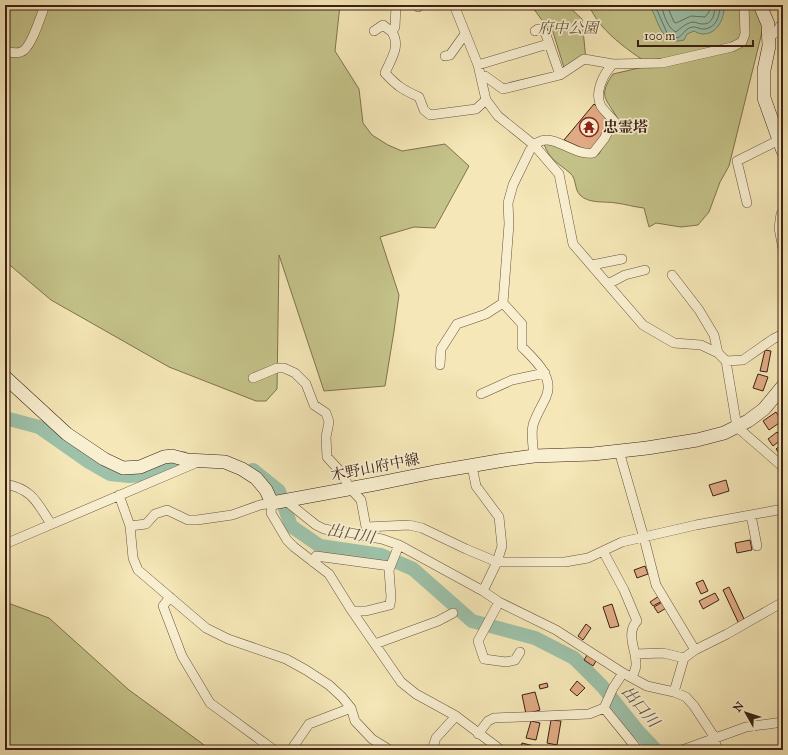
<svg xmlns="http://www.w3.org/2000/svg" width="788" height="755" font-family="'IM FELL Great Primer','Noto Serif JP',serif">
<rect width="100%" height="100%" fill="#f5e7b7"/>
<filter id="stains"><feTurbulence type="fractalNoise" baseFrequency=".005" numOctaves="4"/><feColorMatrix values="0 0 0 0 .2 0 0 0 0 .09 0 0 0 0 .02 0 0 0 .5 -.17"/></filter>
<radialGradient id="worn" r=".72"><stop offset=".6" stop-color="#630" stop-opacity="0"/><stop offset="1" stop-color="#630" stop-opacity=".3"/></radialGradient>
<path fill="#c4c389" stroke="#80724f" d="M5 5H340L335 51 359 89 363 123 372 135 388 145 402 151 445 144 469 166 435 228 414 227 380 237 399 295 394 331 385 386 324 391 279 255 277 389 266 401H256L169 367 51 300 5 261Z
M531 5H567L582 19 586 61 566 74 553 32 541 19Z
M586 5H757L763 28 729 166 720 182 709 212 698 225 681 227 656 223 649 227 644 208C634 207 625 204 616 203 604 201 589 204 580 195 574 189 577 179 570 173 558 163 549 159 544 144 562 144 582 165 599 154L618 119C607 99 597 97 613 74L643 67V60C629 51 612 38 601 25 595 19 593 10 586 5Z
M5 602 49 618 129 690 211 750H5Z"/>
<path fill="#9dc1a9" stroke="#76816e" d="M654 5H724C725 17 718 34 703 34 700 34 696 32 694 31L687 34 684 40C663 46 659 24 652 10Z"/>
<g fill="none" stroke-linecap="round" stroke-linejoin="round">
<path stroke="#6c705f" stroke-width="1" d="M657 5V10L667 33 677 38C683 36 684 29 692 27 696 26 700 30 705 29 717 27 720 15 720 5
M662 5C662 13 669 30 676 32 681 28 686 23 693 22 696 22 699 24 702 24 713 25 715 13 715 5
M668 5V8L674 22 676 23 691 16 705 17 709 12V5"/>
<path stroke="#9dc1a9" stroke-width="14" d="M5 418 39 427 89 462 110 474 129 476 142 475 150 472 166 463 183 458
M253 470 279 491 291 526 320 546 381 555 413 569 472 621 535 638 574 658 602 686 638 731 656 750"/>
</g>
<path fill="#dfab84" stroke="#3b2015" d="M594 104 611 121 592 149H584L564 140Z
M765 350 771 351 767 372 760 371Z
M758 374 768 377 763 391 753 388Z
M776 412 782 421 769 430 763 421Z
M777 432 782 439 773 446 768 439Z
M783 443V455L781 456 776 449Z
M726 480 729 491 713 496 709 485Z
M750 540 752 550 737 553 735 543Z
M645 566 648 574 637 578 634 570Z
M703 580 708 591 701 594 696 583Z
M729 587 745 621 739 624 723 590Z
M715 593 719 600 703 609 699 601Z
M659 596 662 601 653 606 650 602Z
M664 601 668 607 658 613 654 607Z
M612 604 619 626 610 628 603 607Z
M586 624 591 628 583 640 578 636Z
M589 652 598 658 593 666 584 660Z
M577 681 585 688 577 696 570 690Z
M547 683 548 687 540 689 539 685Z
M535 692 540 710 526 714 522 695Z
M551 720 561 721 557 745 547 743Z
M531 721 540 723 536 740 526 738Z
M522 743 534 746 532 750 520 748Z"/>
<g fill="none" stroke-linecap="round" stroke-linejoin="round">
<defs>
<path id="street" d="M396 5 395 27 392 32C401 46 391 59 385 73 397 86 403 90 419 97L424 110 430 115 476 109 486 100
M454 5 478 65 486 100 498 116 534 145 559 174 573 244 643 325 674 343 701 345 718 353 726 361 737 427 783 467
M418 7 421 5
M374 31 383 25 392 32
M768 37 777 32 780 26
M5 51C10 52 15 54 21 52 31 49 41 15 45 5
M445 56 450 55 465 34
M478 65 548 44
M560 75 584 59 613 64
M481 78 485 76 503 89 560 75 545 32 538 29 535 31
M747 203 737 161 779 140
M783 212 781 214 779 228 783 249
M592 265 622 259
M672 275 699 310 714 335 718 353
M608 284 625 275 645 270
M726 361 743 360 773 339 783 334
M440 365 441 349 457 324 486 314 503 303
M253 378 277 368H284L295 373 306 384 314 405 326 413 329 422 326 437 327 457 339 470 350 488 361 500 366 527 409 525 422 528 466 549 497 562H565L588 558 622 542 696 525 783 509
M481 394 512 380 545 373
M619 451 644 538 656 585 695 650
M534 456C533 448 531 433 533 425 536 415 542 406 546 397 555 377 534 359 522 347V324L503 303 509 224 508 203 513 185 530 150C548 124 570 157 593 153L604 139 614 121C610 116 604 111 601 106 594 93 603 74 613 64L662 63 732 47 742 42 745 34 744 5
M472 466 476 486 499 517 502 546 497 562 483 591
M5 484C33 489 37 503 51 524
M119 495 130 526 133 558 138 570 206 628 228 639 286 659 306 670 329 685 342 697 351 708 355 721 372 739 390 750
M289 499 291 505 316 525 324 529 382 539 399 545 483 591 499 602 556 630 623 673 647 686 674 692 686 697 694 706 715 738 717 750
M751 515 757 546
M130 526 146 524 155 514 167 510 188 520H197L232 515 260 505 272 503 271 513 287 540 294 547 329 574 352 611 401 682 416 694 456 716 501 750
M5 544 198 462
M603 551 624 590 637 621C625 634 637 651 636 665 636 669 633 674 632 678
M313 562 316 556 390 566
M170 597 163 606 182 656 210 703 274 750
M499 602 478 641 484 659 506 662 515 660 520 652
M352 611H366L390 605 391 597 389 570 399 545
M783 626V633
M375 644 438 621 453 613
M635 654 663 653 684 658
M674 692 684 658 695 650 727 634 783 602
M604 708 638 750
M478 734 488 721 494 718 589 714 604 708 613 688 623 673
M291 750 309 724 351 708
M432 750 436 738 456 716
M682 750 746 727 783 722"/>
<path id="secondary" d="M760 5 768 24 769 46 764 70V98L783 151
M5 377 67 434 104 459 123 468 140 467 164 457 172 456 187 460 225 462 242 469 256 478 266 490 272 503 375 484 434 472 504 460 534 456 593 454 647 448 697 440 724 433 748 421 764 409 783 386"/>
</defs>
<use href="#street" stroke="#6a523e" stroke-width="10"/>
<use href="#secondary" stroke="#3b2015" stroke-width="14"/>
<use href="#street" stroke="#f8efd0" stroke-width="9"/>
<use href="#secondary" stroke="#f8efd0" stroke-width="13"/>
</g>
<defs>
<symbol id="temple-ring" viewBox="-11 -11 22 22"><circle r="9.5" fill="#f8efd0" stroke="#8f2418" stroke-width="1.5"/><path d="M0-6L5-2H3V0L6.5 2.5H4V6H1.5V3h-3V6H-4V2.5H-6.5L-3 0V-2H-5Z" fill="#8f2418"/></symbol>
</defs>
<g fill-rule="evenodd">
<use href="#temple-ring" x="578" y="116" width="22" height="22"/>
</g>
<g text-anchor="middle" stroke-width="3.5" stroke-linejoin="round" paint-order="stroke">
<g font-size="15" font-style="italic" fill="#645138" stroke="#f8efd0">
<text x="568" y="33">府中公園</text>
</g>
<g font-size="15" font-weight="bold" fill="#3b2015" stroke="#f8efd0" text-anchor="start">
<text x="603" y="132">忠霊塔</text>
</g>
<g font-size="15" fill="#3b2015" stroke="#f8efd0">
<text transform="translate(375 467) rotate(-11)" y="5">木野山府中線</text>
</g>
<g font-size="16" font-style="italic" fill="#585041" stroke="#f8efd0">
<text transform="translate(351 533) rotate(10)" y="6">出口川</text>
<text transform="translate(641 706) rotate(50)" y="6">出口川</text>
</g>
</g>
<rect width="788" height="755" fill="none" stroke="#f5e7b7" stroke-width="20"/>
<rect x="6" y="6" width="776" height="743" fill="none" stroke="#3b2015" stroke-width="2"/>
<rect x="10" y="10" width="768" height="735" fill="none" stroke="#3b2015"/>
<g transform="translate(746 713) rotate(309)" stroke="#f8efd0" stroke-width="3" paint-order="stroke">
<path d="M0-3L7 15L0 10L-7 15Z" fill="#3b2015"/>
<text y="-6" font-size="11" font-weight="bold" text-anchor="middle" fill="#3b2015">N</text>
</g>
<path d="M638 40v6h115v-6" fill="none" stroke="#3b2015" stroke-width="2"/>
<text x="644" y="40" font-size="12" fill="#3b2015" stroke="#f8efd0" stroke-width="3" paint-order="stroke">100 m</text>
<rect width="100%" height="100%" filter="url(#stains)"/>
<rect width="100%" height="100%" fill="url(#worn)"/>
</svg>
